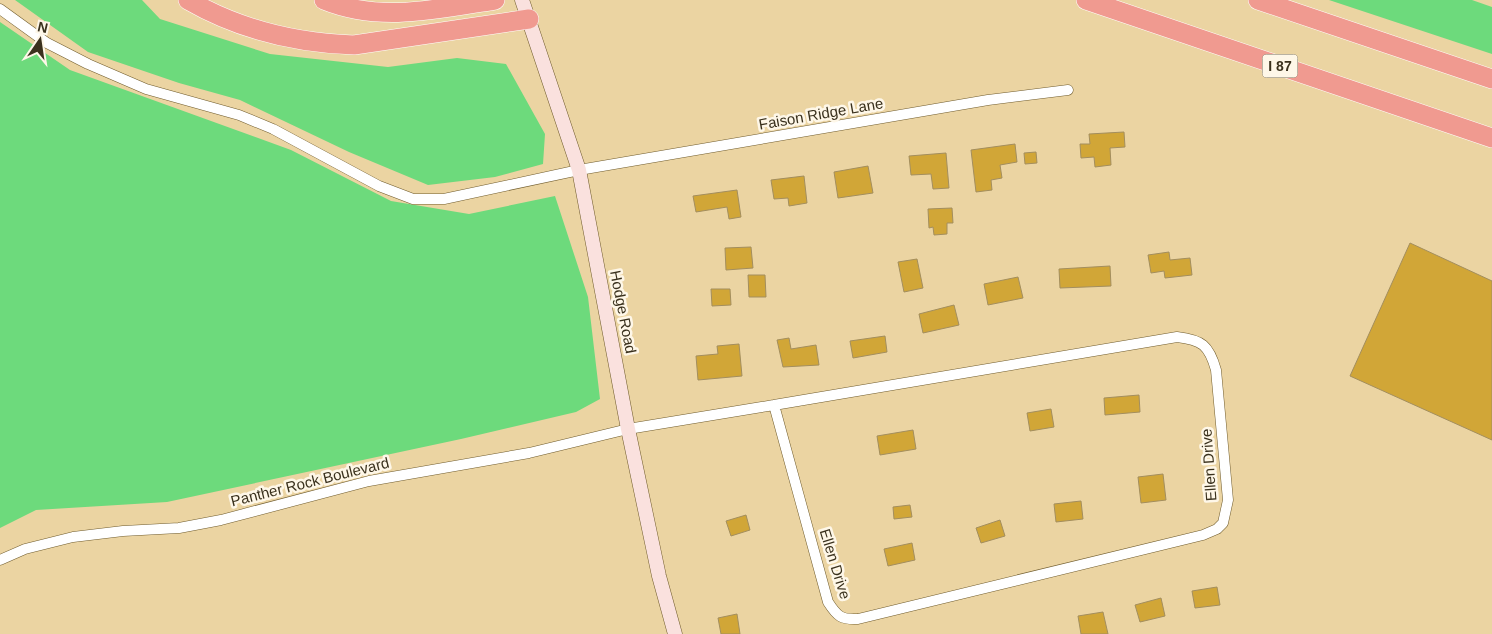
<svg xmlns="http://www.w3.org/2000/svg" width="1492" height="634" font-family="Arial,sans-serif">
<rect width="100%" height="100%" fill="#ebd4a2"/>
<path fill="#6dda7c" d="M15 0H142L160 19 270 54 388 67 457 58 506 64 545 134 543 164 495 177 428 185 349 152 240 100 179 83 88 52Z
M1329 0H1472L1492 7V54Z
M0 22 70 70 291 150 391 201 469 214 555 196 588 297 600 399 576 412 461 439 167 502 36 510 0 528Z"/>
<path fill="#d1a637" stroke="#a38e5e" d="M1124 132 1125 147 1110 148 1111 165 1095 167 1094 157 1081 158 1080 144H1090L1089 134Z
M1015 144 1017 162 1000 165 1002 178 991 180 992 190 976 192 971 150Z
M1036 152 1037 163 1025 164 1024 153Z
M946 153 949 188 933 189 931 174 911 175 909 156Z
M868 166 873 193 838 198 834 172Z
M804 176 807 203 789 206 788 198 774 199 771 180Z
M737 190 741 217 729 219 727 207 696 212 693 196Z
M952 208 953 223H947V234L934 235 933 227 929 228 928 209Z
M1410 243 1492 281V440L1350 376Z
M751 247 753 268 726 270 725 248Z
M1169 252 1170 260 1190 258 1192 275 1165 278 1164 271 1151 273 1148 255Z
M917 259 923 288 904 292 898 262Z
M1110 266 1111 286 1060 288 1059 269Z
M748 275H765L766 297H749Z
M1018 277 1023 298 988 305 984 284Z
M711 289H730L731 305 712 306Z
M954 305 959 325 923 333 919 314Z
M885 336 887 352 853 358 850 341Z
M789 338 791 349 816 345 819 365 783 367 777 340Z
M739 344 742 376 698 380 696 356 718 354 717 346Z
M1139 395 1140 412 1105 415 1104 398Z
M1051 409 1054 427 1030 431 1027 413Z
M913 430 916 449 880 455 877 436Z
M1163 474 1166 500 1141 503 1138 477Z
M1081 501 1083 519 1056 522 1054 504Z
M910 505 912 517 894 519 893 507Z
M746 515 750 530 731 536 726 521Z
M1000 520 1005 536 981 543 976 528Z
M912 543 915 560 888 566 884 549Z
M1217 587 1220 605 1195 608 1192 591Z
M1161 598 1165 616 1140 622 1135 605Z
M1103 612 1108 634H1081L1078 616Z
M737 614 740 634H721L718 618Z"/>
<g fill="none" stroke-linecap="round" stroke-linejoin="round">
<defs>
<path id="minor" d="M0 9 47 43 88 64 146 89 239 115 273 129 379 186 413 199H444L579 170 988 100 1068 90
M1177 337C1202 340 1209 345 1216 370L1228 500 1223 523 1217 529 1203 535 858 619C841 620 837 616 828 602L774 405Z
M0 560 25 549 73 537 123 531 179 528 221 520 369 481 529 453 628 429 774 405"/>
<path id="secondary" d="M522 0 579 170 628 429 659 576 675 634"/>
<path id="motorway" d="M188 0C240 30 295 43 354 45L529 19
M324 0C380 23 437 9 495 0
M1086 0 1492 138
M1258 0 1492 79"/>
</defs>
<use href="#minor" stroke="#705c2d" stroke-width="11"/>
<use href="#secondary" stroke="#705c2d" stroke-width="15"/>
<use href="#motorway" stroke="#fff" stroke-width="20"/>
<use href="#minor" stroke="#fff" stroke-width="10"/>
<use href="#secondary" stroke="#fae1de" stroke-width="14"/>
<use href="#motorway" stroke="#f09a90" stroke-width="19"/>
</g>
<g text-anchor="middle" stroke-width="5" stroke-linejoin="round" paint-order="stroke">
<rect fill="#fef7e8" stroke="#756c5a" stroke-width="1" x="1262.5" y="54.5" width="35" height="23" rx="4"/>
<g font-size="14" font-weight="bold" fill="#3a311d">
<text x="1280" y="71">I 87</text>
</g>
<g font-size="15" fill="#3a311d" stroke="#fef7e8">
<text transform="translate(821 114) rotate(-10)" y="5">Faison Ridge Lane</text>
<text transform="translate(623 312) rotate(79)" y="5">Hodge Road</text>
<text transform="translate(1209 465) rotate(-94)" y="5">Ellen Drive</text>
<text transform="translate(310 482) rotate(-14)" y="5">Panther Rock Boulevard</text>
<text transform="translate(835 564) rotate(73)" y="5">Ellen Drive</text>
</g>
</g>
<g transform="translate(40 40) rotate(13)" stroke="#fef7e8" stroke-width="4" paint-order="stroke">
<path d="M0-4L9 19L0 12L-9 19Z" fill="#3a311d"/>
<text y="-8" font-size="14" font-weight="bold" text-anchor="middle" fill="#3a311d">N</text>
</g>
</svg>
